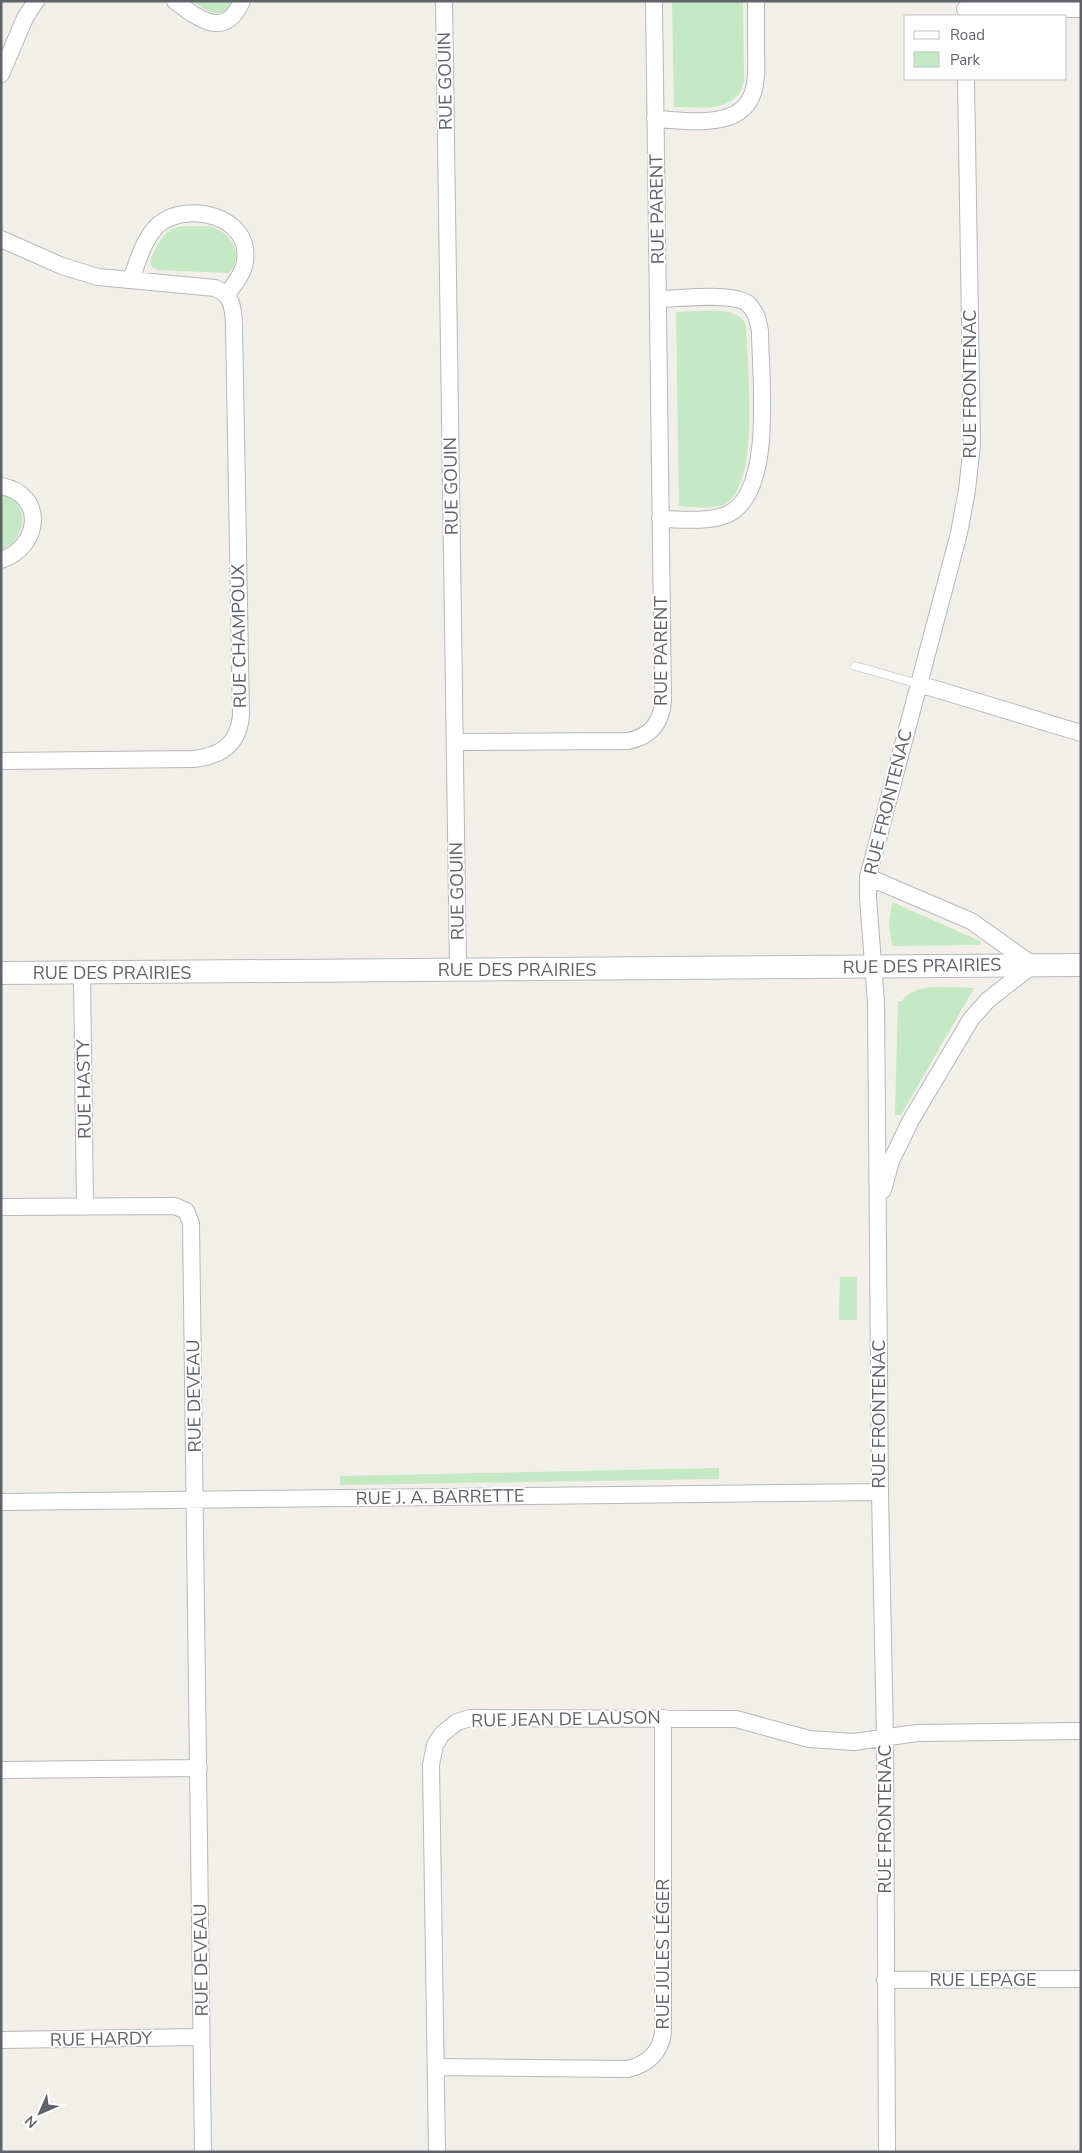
<svg xmlns="http://www.w3.org/2000/svg" width="1082" height="2153" font-family="'Nunito Sans',sans-serif">
<rect width="100%" height="100%" fill="#f1efe8"/>
<path fill="#c5e8c5" d="M193 1H232C223 22 206 11 193 1Z
M672 1H743L744 82C736 114 698 107 674 107Z
M206 226C228 228 247 254 229 273L158 270 151 266C149 259 153 254 156 248 169 223 181 226 206 226Z
M676 312C695 312 738 304 746 325 747 363 761 484 725 504 712 510 693 507 679 506Z
M1 495C33 500 26 541 1 550Z
M892 902 980 941 981 943 979 945 892 946 889 924Z
M974 988 901 1115H895L898 1001H902C916 981 952 988 974 988Z
M840 1277H857V1320H839Z
M719 1468V1479L340 1485V1476Z"/>
<g fill="none" stroke-linecap="round" stroke-linejoin="round">
<defs>
<path id="lane" d="M855 666 919 684"/>
<path id="street" d="M175 1C199 19 225 40 242 1
M444 1 458 970
M965 9H1081
M1 74 25 18 36 1
M655 119C677 120 703 124 725 118 758 109 757 79 756 52 756 35 756 18 756 1
M1 239 62 266 98 277 215 288C232 295 233 306 234 324L241 716C238 745 221 756 193 759L1 761
M131 280C137 263 144 238 158 225 187 200 252 216 245 261 244 273 234 285 227 294
M658 299C678 299 732 292 747 303 756 311 758 320 760 331 760 376 775 492 728 514 709 523 681 519 660 519
M1 486C46 494 41 547 1 560
M919 684 1081 733
M455 742 628 741C650 737 662 723 663 700L654 1
M868 877 971 921 1033 965 988 1000 971 1019 911 1120 891 1161 883 1190
M82 973 85 1206
M1 1207 175 1206 186 1211 191 1223 203 2152
M1 1502 880 1492
M1 1770 199 1768
M885 1980 1081 1979
M1 2040 201 2037
M436 2067 628 2069C648 2064 661 2052 663 2032V1718
M437 2152 431 1765 435 1745 442 1734 457 1722 470 1718 736 1719 809 1739 854 1742 917 1733 1081 1731
M887 2152 885 1738 880 1492 876 1002 868 898V877L959 533 967 490 972 444 966 79"/>
<path id="secondary" d="M1 973 1081 965"/>
</defs>
<use href="#lane" stroke="#b5b8bc" stroke-width="9"/>
<use href="#street" stroke="#b5b8bc" stroke-width="18"/>
<use href="#secondary" stroke="#b6babf" stroke-width="24"/>
<use href="#lane" stroke="#fff" stroke-width="8"/>
<use href="#street" stroke="#fff" stroke-width="16"/>
<use href="#secondary" stroke="#fff" stroke-width="22"/>
</g>
<g text-anchor="middle" stroke-width="4" stroke-linejoin="round" paint-order="stroke">
<g font-size="18" fill="#5f6368" stroke="#fff">
<text transform="translate(445 81) rotate(-91)" y="6">RUE GOUIN</text>
<text transform="translate(657 209) rotate(-91)" y="6">RUE PARENT</text>
<text transform="translate(970 384) rotate(-90)" y="6">RUE FRONTENAC</text>
<text transform="translate(451 486) rotate(-91)" y="6">RUE GOUIN</text>
<text transform="translate(239 636) rotate(-91)" y="6">RUE CHAMPOUX</text>
<text transform="translate(661 651) rotate(-90)" y="6">RUE PARENT</text>
<text transform="translate(888 802) rotate(-76)" y="6">RUE FRONTENAC</text>
<text transform="translate(457 891) rotate(-91)" y="6">RUE GOUIN</text>
<text transform="translate(922 966) rotate(-1)" y="6">RUE DES PRAIRIES</text>
<text x="517" y="976">RUE DES PRAIRIES</text>
<text x="112" y="979">RUE DES PRAIRIES</text>
<text transform="translate(84 1089) rotate(-91)" y="6">RUE HASTY</text>
<text transform="translate(194 1396) rotate(-91)" y="6">RUE DEVEAU</text>
<text transform="translate(879 1414) rotate(-90)" y="6">RUE FRONTENAC</text>
<text transform="translate(440 1497) rotate(-1)" y="6">RUE J. A. BARRETTE</text>
<text transform="translate(566 1719) rotate(-1)" y="6">RUE JEAN DE LAUSON</text>
<text transform="translate(885 1819) rotate(-90)" y="6">RUE FRONTENAC</text>
<text transform="translate(663 1954) rotate(-90)" y="6">RUE JULES LÉGER</text>
<text transform="translate(201 1960) rotate(-91)" y="6">RUE DEVEAU</text>
<text x="983" y="1986">RUE LEPAGE</text>
<text transform="translate(101 2039) rotate(-1)" y="6">RUE HARDY</text>
</g>
</g>
<rect width="1082" height="2153" fill="none" stroke="#5f6368" stroke-width="5"/>
<rect x="904" y="15" width="162" height="65" fill="#ffffff" stroke="#bfc1c3"/>
<rect x="914" y="31" width="25" height="8" fill="#ffffff" stroke="#bfc1c3"/>
<text x="950" y="40" font-size="15" fill="#5f6368">Road</text>
<rect x="914" y="52" width="25" height="15" fill="#c5e8c5" stroke="#bfc1c3"/>
<text x="950" y="65" font-size="15" fill="#5f6368">Park</text>
<g transform="translate(40 2113) rotate(225)" stroke="#ffffff" stroke-width="4" paint-order="stroke">
<path d="M0-4L9 19L0 12L-9 19Z" fill="#5f6368"/>
<text y="-8" font-size="14" font-weight="bold" text-anchor="middle" fill="#5f6368">N</text>
</g>
</svg>
